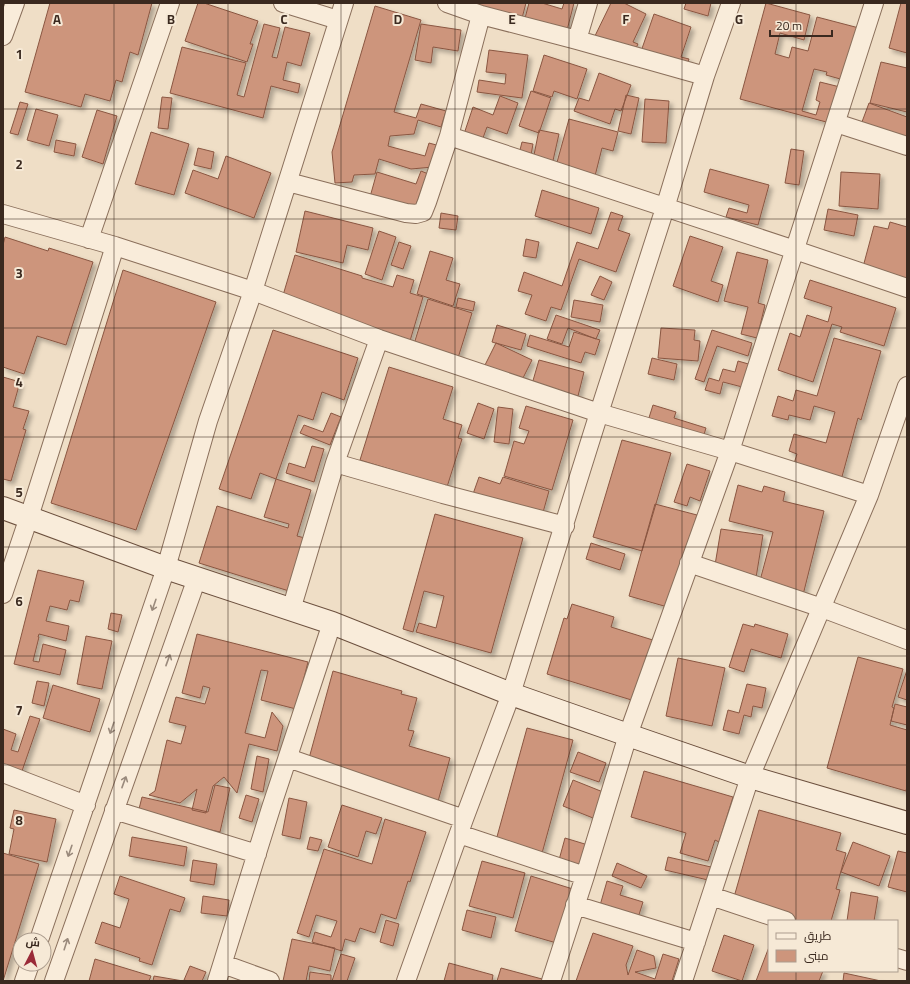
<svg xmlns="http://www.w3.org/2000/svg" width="910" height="984" font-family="Georgia,Cairo,serif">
<defs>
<filter id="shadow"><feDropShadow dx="3.5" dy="3.5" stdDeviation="2" flood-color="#0004"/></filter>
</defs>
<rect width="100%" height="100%" fill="#efdec6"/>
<path fill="#cd957c" stroke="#8a5641" filter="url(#shadow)" d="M50 3H152L138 55 130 52 122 82 116 80 110 101 85 94 81 107 25 92Z
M198 3H204L258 21 250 44H253L247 62 185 41Z
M479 3H526L521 22 478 9Z
M529 3H542L562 9 564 3H574L566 34 524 22Z
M611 3H624L646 14 633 42 638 44 630 60 592 42Z
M686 3H711L708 16 684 9Z
M766 3 810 15 804 40 780 33 775 54 789 58 792 47 808 51 817 17 859 28 851 82 826 75 827 72 814 69 802 111 816 115 820 102 816 100 820 82 840 87 830 123 740 99Z
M901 3H907V53L889 48Z
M375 6 421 20 394 112 416 118 421 104 446 111 441 127 418 120 414 134 390 136 388 146 425 156 429 143 440 146 433 167 411 169 379 159 375 174 354 175 352 182 335 183 332 152Z
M654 14 691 27 681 57 689 59 683 75 638 60Z
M264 24 280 28 272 57 277 58 285 27 310 33 301 66 287 62 283 80 300 84 298 93 271 86 263 118 170 93 182 47 246 63 237 95 244 97Z
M421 24 461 30 458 51 433 47 431 63 415 60Z
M489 50 528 55 522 98 477 92 479 80 505 84 506 74 486 72Z
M544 55 587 69 577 99 554 91 552 97 533 91Z
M881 62 907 68V112L870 103Z
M599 73 631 85 621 111 615 109 610 124 574 111 579 98 589 101Z
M531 91 551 98 539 133 519 126Z
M626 95 639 98 631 134 618 131Z
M500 96 518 103 507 134 487 127 480 146 462 140 473 107 493 115Z
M162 97 172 98 168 129 158 128Z
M645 99 669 101 666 143 642 142Z
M20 102 28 104 18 135 10 133Z
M869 103 907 117V146L859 130Z
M36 109 58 115 49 146 27 140Z
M97 110 117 116 103 164 82 157Z
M569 119 618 132 613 151 602 148 595 176 556 166Z
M539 130 559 134 552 165 533 160Z
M151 132 189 144 174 195 135 184Z
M56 140 76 144 74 156 54 152Z
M522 142 533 144 531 155 519 154Z
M198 148 214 152 211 169 194 165Z
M791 149 804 151 799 185 785 183Z
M226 156 271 173 254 218 185 193 193 170 218 179Z
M710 169 769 185 758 225 726 217 729 208 747 213 749 205 704 192Z
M421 171 431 175 428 186 423 185 414 211 370 197 377 172 416 184Z
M841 172 880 174 878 209 839 206Z
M542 190 599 208 591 234 535 216Z
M828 209 858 215 854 236 824 230Z
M305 211 373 228 368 250 347 245 343 263 296 252Z
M611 212 623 216 618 230 630 234 616 272 579 259 561 310 551 307 546 321 525 314 532 295 518 291 524 272 562 286 577 242 598 249Z
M441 213 458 216 456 230 439 228Z
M890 222 907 227V279L863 267 874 226 888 229Z
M379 231 396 237 382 280 365 274Z
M690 236 723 247 711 281 723 285 718 302 673 286Z
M5 237 48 251 49 248 93 262 66 345 37 336 24 374 3 367V245Z
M526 239 539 242 536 258 523 256Z
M399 242 411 246 403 269 391 265Z
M430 251 453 258 446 280 460 284 453 306 417 294Z
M737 252 768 260 758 303 765 305 757 338 741 334 748 307 724 301Z
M295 255 362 276V278L393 287 397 275 414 280 410 293 423 297 410 341 281 302Z
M123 270 216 302 136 530 51 503Z
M600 276 612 282 604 300 591 295Z
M810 280 896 308 884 346 840 332 842 327 832 324 813 382 778 370 790 333 800 337 807 315 828 322 832 307 804 298Z
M458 298 475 302 473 311 456 307Z
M428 299 472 313 458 358 414 344Z
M574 300 603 305 600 322 571 317Z
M556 315 600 330 596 339 568 328 562 344 547 339Z
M497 325 526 334 521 350 492 342Z
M661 328 695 330 694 340 700 341 698 361 658 358Z
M273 330 358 358 344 400 322 392 313 420 298 415 276 479 260 473 251 499 219 489Z
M712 330 752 343 748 356 717 346 704 382 695 379Z
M574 332 600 340 595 355 585 352 581 363 527 346 530 335 569 347Z
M834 338 881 351 861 420 858 418 840 484 792 470 797 454 789 451 794 434 826 443 835 412 814 406 810 420 789 415 788 420 772 416 778 396 793 401 796 390 817 396Z
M496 343 532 360 520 384 484 367Z
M652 358 677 364 674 380 648 374Z
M539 360 584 372 578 396 532 384Z
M738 361 752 365 746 388 723 382 720 394 705 390 709 378 719 381 723 369 735 372Z
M389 367 453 387 443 419 462 425 458 438 462 439 447 487 360 460Z
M3 377 20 382 13 407 29 411 23 429 26 430 11 481 3 479Z
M478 403 494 409 484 439 467 433Z
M653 405 676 412 674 418 706 428 702 441 647 424Z
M526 406 573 420 552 490 504 476 514 441 524 444 529 431 519 428Z
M498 407 513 409 509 444 494 442Z
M331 413 341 417 330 445 300 433 304 425 323 432Z
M622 440 671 453 642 551 593 537Z
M312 446 324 449 314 482 286 473 289 463 305 468Z
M687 464 710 471 700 501 690 497 687 506 674 502Z
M479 477 500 484 503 477 549 491 542 516 473 494Z
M276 479 311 490 297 536 305 538 289 591 199 563 217 506 288 528 289 524 264 517Z
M738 485 762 492 764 486 785 492 783 501 824 511 802 599 758 588 773 532 729 521Z
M655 504 697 515 671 608 629 596Z
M435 514 523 538 491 653 416 632 419 623 436 628 444 596 424 591 413 632 403 629Z
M721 529 763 535 755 584 713 577Z
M591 543 625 554 620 570 586 559Z
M38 570 84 581 79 602 70 600 67 610 50 606 46 621 69 626 66 641 39 634 38 637H39L33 661 39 662 43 644 66 650 60 675 14 664Z
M572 604 614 617 611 627 656 641 638 702 547 674 564 618 567 619Z
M111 613 122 615 118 632 108 629Z
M743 624 754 627 755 624 788 634 781 658 751 649 744 672 729 667Z
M197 634 308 662 296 709 261 700 268 671 261 670 245 733 265 738 272 712 283 726 277 751 249 744 237 793 224 777 213 786 206 813 192 810 197 789 180 803 149 795 155 791 167 740 181 744 186 726 169 722 176 697 205 704 210 688 203 686 200 698 182 693Z
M86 636 112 641 102 689 77 684Z
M858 657 903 669 892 707 894 708 890 725 907 730V786L906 791 827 768Z
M678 658 725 668 712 726 666 716Z
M907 670V700L898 697Z
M333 671 402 691 401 694 417 698 408 730 414 731 409 746 450 758 437 805 308 762Z
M37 681 49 683 44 706 32 703Z
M747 684 766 688 762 708 753 706 751 717 744 715 739 734 723 730 728 710 739 713Z
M53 685 100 699 90 732 43 718Z
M895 704 907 707V725L891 721Z
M30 716 40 719 22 771 3 765V729L16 734 11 750 18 752Z
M527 728 573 740 541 857 495 844Z
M578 752 606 763 599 782 570 772Z
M257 756 269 759 263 792 251 789Z
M644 771 733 797 719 842 715 840 708 861 680 853 686 833 631 817Z
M573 780 608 794 598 820 563 806Z
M215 785 230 788 220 832 138 813 142 797 208 812Z
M246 795 259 799 252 822 239 818Z
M289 798 307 802 300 839 282 835Z
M342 805 382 818 376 834 366 831 358 857 328 847Z
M14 810 56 819 47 862 9 854 14 829 10 828Z
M759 810 841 833 836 850 846 853 836 889 840 890 831 921H792L732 904Z
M385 819 426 832 410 882 408 881 396 919 381 914 375 933 360 928 355 942 345 939 342 951 312 942 315 932 331 937 337 921 316 915 309 937 297 933 324 849 372 864Z
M132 837 187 847 184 866 129 856Z
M310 837 322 840 318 851 307 849Z
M565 838 588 845 582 866 559 860Z
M853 842 890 856 879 886 841 872Z
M898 851 907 853V892L888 887Z
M3 853 39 864 3 981Z
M668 857 711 867 708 880 665 870Z
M193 860 217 864 214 885 190 881Z
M482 861 525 873 513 918 469 906Z
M617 863 647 876 641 888 612 876Z
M120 876 185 898 180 912 170 909 152 965 139 961 140 958 95 943 102 922 120 928 129 899 114 894Z
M531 876 576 890 560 944 515 931Z
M607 881 623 886 620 895 643 902 637 921 599 909Z
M851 892 878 897 874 921H847Z
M203 896 229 900 227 916 201 913Z
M467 910 496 917 491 938 462 930Z
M386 920 399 924 393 946 380 942Z
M593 933 633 946 626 965 628 975 637 950 654 956 656 968 635 972 655 979 663 954 679 959 672 981H576Z
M724 935 754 945 742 981 712 971Z
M292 939 335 948 330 971 309 966 306 981H283Z
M769 947V971H823L819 981H756Z
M341 954 355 958 347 981H332Z
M95 959 151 976 149 981H89Z
M449 963 493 975 492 981H444Z
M190 966 206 972 202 981H188L184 980Z
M501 968 542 979V981H497Z
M310 972 331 975V981H309Z
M844 973 881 981H843Z
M154 976 183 981H153Z"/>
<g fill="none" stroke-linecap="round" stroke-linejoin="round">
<defs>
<path id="street" d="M283 3 338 20
M447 3 481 15 577 40 705 76
M481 15 449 136 795 250 907 288
M3 36 15 3
M577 40 588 3
M836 123 907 146
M288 182 406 213 416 214 423 212 427 202 449 136
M3 214 115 246 253 291 379 339 599 413 730 451 869 495
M89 239 170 3
M379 339 335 463 443 494 565 526
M689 563 822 608 907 640
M3 594 29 517 115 246
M291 610 335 463
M288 758 464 819
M3 773 86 805
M114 810 257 854
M459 834 585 876
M711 896 786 921
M575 905 696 942
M39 940 166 568 208 421 253 291 344 3
M897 958 907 961
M223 964 270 981
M24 981 30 964
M54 981 197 578
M217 981 271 808 332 623
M406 981 464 819 511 694 599 413 665 208 705 76 731 3
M551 981 585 876 628 735 730 451 874 3
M683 981 750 777 869 495 907 386"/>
<path id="secondary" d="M3 508 166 568 332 623 511 694 628 735 750 777 907 823"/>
</defs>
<use href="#street" stroke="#8a6f5b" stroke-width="20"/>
<use href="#secondary" stroke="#6c503e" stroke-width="24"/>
<use href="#street" stroke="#f9ecda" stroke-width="18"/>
<use href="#secondary" stroke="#f9ecda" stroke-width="22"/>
</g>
<defs><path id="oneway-shaft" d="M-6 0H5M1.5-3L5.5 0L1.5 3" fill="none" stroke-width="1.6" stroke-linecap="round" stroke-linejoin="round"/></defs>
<g stroke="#9a8a7c">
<use href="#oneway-shaft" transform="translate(154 605) rotate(109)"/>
<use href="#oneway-shaft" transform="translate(168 660) rotate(-70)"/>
<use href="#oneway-shaft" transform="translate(112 728) rotate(109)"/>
<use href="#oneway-shaft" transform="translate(124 782) rotate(-70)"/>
<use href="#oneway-shaft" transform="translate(70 851) rotate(109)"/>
<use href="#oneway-shaft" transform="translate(66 944) rotate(-72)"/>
</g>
<path fill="none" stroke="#3a291f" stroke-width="1" stroke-opacity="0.55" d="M114 3V981M228 3V981M341 3V981M455 3V981M569 3V981M682 3V981M796 3V921M3 109H907M3 219H907M3 328H907M3 437H907M3 547H907M3 656H907M3 765H907M3 875H907M796 971V981"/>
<g font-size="13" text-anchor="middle" font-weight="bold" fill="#3a291f" stroke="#f6e9d6" stroke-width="4" stroke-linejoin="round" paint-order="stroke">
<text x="57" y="24">A</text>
<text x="171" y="24">B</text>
<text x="284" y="24">C</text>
<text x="398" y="24">D</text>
<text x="512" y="24">E</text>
<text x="626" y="24">F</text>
<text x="739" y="24">G</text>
<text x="19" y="59">1</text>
<text x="19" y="169">2</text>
<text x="19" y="278">3</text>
<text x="19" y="387">4</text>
<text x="19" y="497">5</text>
<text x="19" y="606">6</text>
<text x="19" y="715">7</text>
<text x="19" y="825">8</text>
</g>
<rect width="910" height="984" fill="none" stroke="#3a291f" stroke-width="8"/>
<rect x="768" y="920" width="130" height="52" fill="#f6e9d6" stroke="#ab9c8d"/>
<rect x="776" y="933" width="20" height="6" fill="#f9ecda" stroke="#ab9c8d"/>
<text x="804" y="940" font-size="12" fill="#3a291f">طريق</text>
<rect x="776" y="950" width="20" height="12" fill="#cd957c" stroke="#ab9c8d"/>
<text x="804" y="960" font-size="12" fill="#3a291f">مبنى</text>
<g transform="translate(32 952) rotate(6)"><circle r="19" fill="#f6e9d6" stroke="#ab9c8d"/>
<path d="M0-3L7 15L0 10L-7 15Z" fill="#9a2b38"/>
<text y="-6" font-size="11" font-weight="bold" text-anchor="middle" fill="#3a291f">ش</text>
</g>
<path d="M770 30v6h62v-6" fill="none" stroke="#3a291f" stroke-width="2"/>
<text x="776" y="30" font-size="12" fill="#3a291f" stroke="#f6e9d6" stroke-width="3" paint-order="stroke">20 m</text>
</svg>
